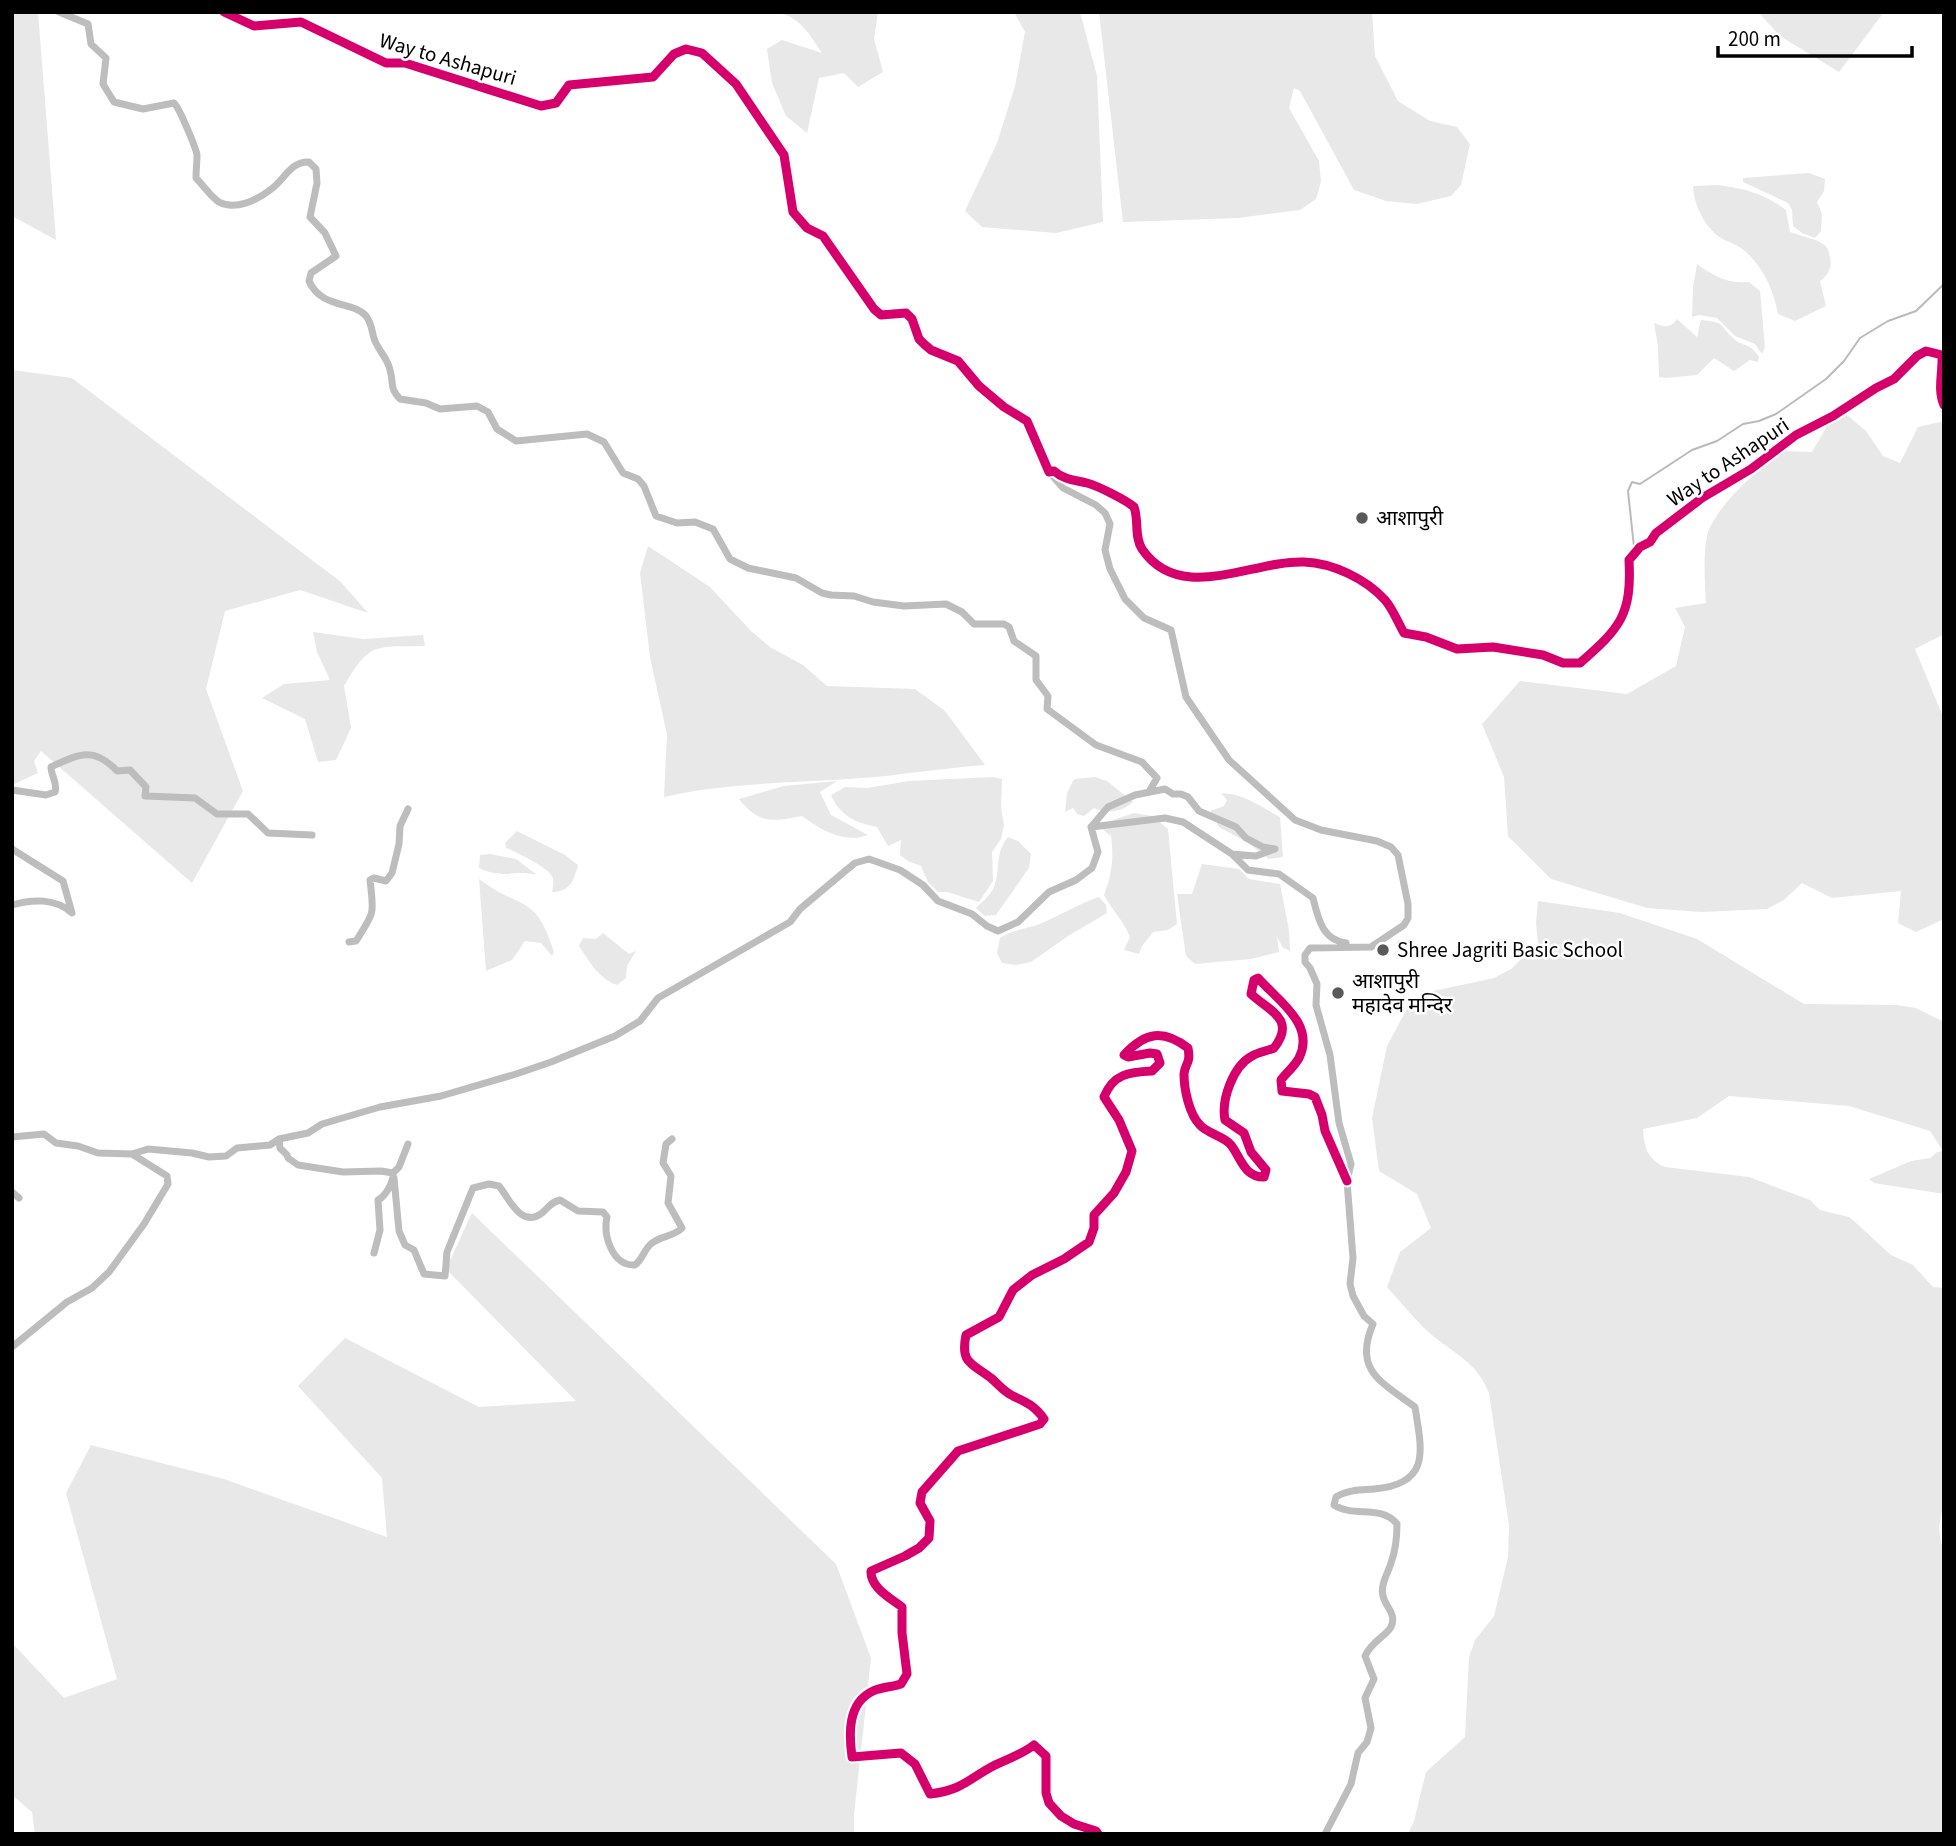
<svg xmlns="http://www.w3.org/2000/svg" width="1956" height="1846" font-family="'Source Sans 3','Noto Sans Devanagari',sans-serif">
<rect width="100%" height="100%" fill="#fff"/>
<path fill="#e8e8e8" d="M12 12H38L56 240 12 216Z
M772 12H878L874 39 883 72 858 87 844 73 819 78 807 133 786 116 772 83 767 49 782 40 822 53C808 32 798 14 772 12Z
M1014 12H1080L1097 76 1103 222 1056 233 982 227 965 211 997 143 1015 86 1025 32Z
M1099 12H1372L1375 56 1398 101 1430 121 1457 127 1470 144 1461 185 1451 196 1417 204 1386 201 1354 190 1300 91 1294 88 1289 108 1319 161 1321 182 1316 199 1300 210 1238 218 1123 222Z
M1758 12H1884L1839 72 1780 36Z
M1809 173 1825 179 1824 191 1817 202 1822 214 1821 231 1815 238 1802 233 1793 226 1792 210 1788 203 1743 182V178Z
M1718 185C1746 189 1763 193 1786 210L1790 232 1818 241 1826 246C1833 260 1833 272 1820 281L1826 306 1795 321 1778 314C1774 291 1763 267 1745 251 1738 245 1728 242 1721 238 1705 228 1693 203 1693 186Z
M1697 264C1714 276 1727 284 1749 282L1760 291 1765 347 1762 354 1755 344 1735 336 1717 318 1699 315 1692 317 1693 288Z
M1677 319 1697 337 1701 320C1727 323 1717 323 1733 338 1743 348 1749 341 1759 357L1758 362 1750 360 1734 371 1714 358 1697 375 1666 378 1659 377 1658 346 1654 323C1664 327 1670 329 1677 319Z
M12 370 72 378 341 582 368 613 300 590 225 611 206 689 243 791 192 883 41 751 34 761 38 773 12 785Z
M1847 415 1866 431 1883 456 1900 463 1918 427 1944 421V634L1915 649 1944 719V919L1916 932 1898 923 1901 891 1832 898 1802 883 1784 900 1767 909 1701 912 1647 908 1551 879 1508 836 1504 777 1482 724 1520 681 1627 694 1676 666 1685 627 1675 608 1706 603C1705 585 1702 543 1710 527 1726 496 1755 474 1780 451L1812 452 1827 426Z
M648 546 710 587 751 631 770 647 803 665 827 686 915 689 945 711 985 765C943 768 903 775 862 778 796 783 729 782 664 797L667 735 650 657 640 573Z
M313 632 363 639 423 635 425 646C376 647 370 641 344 686L351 728 336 760 318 762 305 719 262 698 284 684 330 680 317 652Z
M993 777 1002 779 1001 807 1004 825 1001 839 992 852 993 881 979 902 947 892H938L928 882 921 866 908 861 900 855 901 840 888 846 877 827C856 823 840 816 831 795L845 787 867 788 909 781Z
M1095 777 1107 781 1133 802C1123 812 1106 814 1094 808L1084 816 1077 814 1073 808 1065 812 1067 793 1074 779Z
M837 781 820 792 831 815 868 835C844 844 821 830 802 816 772 822 759 824 739 799L784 786Z
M1221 793C1245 794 1259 806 1280 817L1283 857 1269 859 1248 843 1219 827 1210 811 1224 806 1227 800Z
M1134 813 1152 816 1168 829 1177 924 1168 930 1153 932 1142 946 1139 954 1124 950 1130 937C1124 921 1112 910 1104 895 1112 874 1114 858 1111 836L1102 829 1113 820Z
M517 831 565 855 578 865C574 880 570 892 552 892 553 886 555 880 551 875 545 866 516 852 506 848L505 843Z
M1008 837 1018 841 1031 854 1029 868 996 915 985 916 976 908C981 903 988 897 992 891 1002 873 993 855 1008 837Z
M490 854 516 859 537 875C512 869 505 880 479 868L480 855Z
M1202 864 1239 869 1249 879 1280 884 1289 930 1290 951 1283 948 1277 937 1279 952 1251 959 1195 964 1186 956 1177 894H1192Z
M479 879C521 911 535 892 554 952L552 956 541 943 525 941 512 960 486 971Z
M1099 897 1106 905 1107 913 1068 936 1031 962 1016 965 1002 963 997 953 1000 938C1014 929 1028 929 1042 923 1061 915 1078 904 1099 897Z
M1538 901 1620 913 1697 939 1804 1004 1897 1005 1916 1008 1944 1022V1194L1874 1183 1869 1179 1911 1161 1930 1158 1937 1152 1943 1151 1930 1131 1849 1106 1729 1096 1697 1118 1643 1129C1644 1147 1647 1159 1665 1167L1749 1177 1810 1200 1820 1210 1849 1217 1855 1222 1891 1255 1913 1265 1933 1287 1944 1288V1500L1939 1527 1941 1544 1944 1546V1834H1408L1414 1821 1426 1772 1465 1737 1469 1657 1475 1640 1494 1616 1508 1557 1509 1525 1489 1393C1476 1359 1449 1352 1424 1328 1411 1315 1400 1301 1387 1287L1400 1252 1431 1228 1417 1194 1379 1171 1372 1118 1387 1046 1410 1003 1433 991 1494 978 1511 969 1538 943 1536 923Z
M603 933 629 954 636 951 627 966 626 978 617 985C599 979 589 961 579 946L583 938 596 939Z
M472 1213 836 1564 871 1658 854 1815V1834H35L32 1812 12 1795V1643L64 1698 117 1679 66 1493 91 1445 224 1479 387 1537 382 1478 298 1386 345 1338 479 1407 576 1401 446 1269Z"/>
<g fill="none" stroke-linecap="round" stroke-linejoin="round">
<path stroke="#bababa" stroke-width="2" d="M1634 547 1628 491 1632 482 1640 484 1692 450 1717 441 1743 424 1759 421 1776 414 1826 379 1844 361 1860 338 1888 321 1916 311 1944 284"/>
<path stroke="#bdbdbd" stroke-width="7" d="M59 12 88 24 91 44 106 58 103 84 114 102 143 109 174 103C179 107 196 148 197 155 197 162 196 170 196 178 203 185 211 197 219 202 235 211 257 200 270 190 284 181 290 161 309 162L316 169 317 183 310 217 325 233 336 256 311 273 309 281C321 309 354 301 366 316 373 325 371 332 375 341 379 351 388 359 390 370 394 384 389 387 400 399L426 403 440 409 477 406 488 412 497 429 516 441 587 434 604 442 623 473 638 479 644 486 656 516 677 523 695 522 713 529 730 559 748 568 796 578 822 593 831 595 854 596 873 602 904 606 946 604 962 612 974 624H1004L1009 627 1014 641 1036 656V680L1048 696 1047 709 1096 745 1142 762 1157 778 1150 790
M224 12 254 26 301 22 386 63H405L541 106 556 103 569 85 653 77 674 54 686 49 702 53 736 84 784 155 793 212 807 228 823 236 874 309 881 315 906 313 912 319 919 339 924 344 931 350 958 361 979 386 1004 407 1027 421 1049 472 1054 471C1064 480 1075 480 1087 483 1098 486 1126 500 1134 507 1139 520 1134 537 1142 549 1180 605 1252 560 1304 562 1333 563 1366 579 1385 600 1393 609 1398 623 1404 633L1426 637 1457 649 1493 647 1543 655 1563 663H1580C1620 628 1632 615 1629 560L1640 547 1650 542 1656 533 1702 498 1751 469 1796 435 1833 416 1876 388 1894 379 1917 356 1926 351 1942 355C1943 372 1937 390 1944 405
M1050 473 1063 488 1096 505 1105 513 1110 524 1105 550 1110 569 1125 599 1144 618 1171 630 1186 697 1229 760 1295 820 1321 830 1377 841 1391 847 1398 855 1408 904V918L1404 925 1371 947 1310 948 1305 955V962L1310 968 1317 984 1316 1005 1330 1055 1339 1123 1351 1164 1347 1181 1353 1258 1350 1284 1353 1296 1364 1316 1373 1324C1353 1370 1381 1382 1415 1407 1422 1451 1431 1484 1374 1489 1360 1490 1347 1490 1336 1497L1334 1505C1354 1518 1381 1504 1397 1524 1397 1536 1395 1552 1391 1563 1388 1573 1380 1585 1383 1596 1386 1608 1397 1614 1391 1627 1386 1636 1372 1641 1365 1656L1374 1679 1365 1698 1371 1728 1367 1742 1358 1753 1351 1784 1325 1834
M12 790 46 795 55 792C58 783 51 776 51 767 79 754 94 746 117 771L130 770 146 787 145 796 195 798 217 814H248L268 833 312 835
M1091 827 1165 818 1183 822 1232 854 1248 870 1279 874 1313 898C1318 918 1322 940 1346 943
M12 849 63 881 72 913C56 898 32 899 12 905
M349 942 356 941C375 911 374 915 370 880L374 878 386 881 392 873 399 844 400 826 408 809
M12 1137 44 1134 56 1143 78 1146 98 1153 132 1154 148 1149 192 1153 209 1157 226 1156 237 1148 270 1145 279 1139 308 1133 322 1124 380 1107 441 1096 516 1074 551 1062 615 1036 640 1021 658 998 790 922 800 909 844 872 855 863 869 859 900 870 923 885 938 901 972 914 987 926 998 931 1018 922 1049 892 1076 880 1092 868 1098 852 1091 827 1108 807 1135 795 1165 789 1173 794H1181L1188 797 1199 811 1236 827 1246 838 1263 847 1275 849 1256 856 1232 854
M279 1139 280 1148 287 1155 288 1158 298 1165 343 1172 381 1171 393 1173C394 1181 386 1196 378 1200L380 1230 374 1253
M393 1173 399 1167 408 1144
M394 1178 399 1231 405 1245 414 1250 424 1274 445 1276 447 1252 473 1188 489 1184 499 1186C509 1198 521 1229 542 1213 549 1207 551 1202 560 1200L578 1211 603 1212 607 1217C603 1235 612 1266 635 1265 643 1259 644 1249 652 1243 661 1236 675 1236 682 1228L668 1203 671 1176 663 1163 666 1144 672 1139
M12 1192 19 1198
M12 1347 67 1302 92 1288 109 1272 144 1224 168 1184 167 1176 132 1154
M1098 1834 1096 1831 1074 1824 1061 1816 1049 1803 1046 1793V1756L1034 1745C1022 1754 1009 1759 995 1765 968 1779 963 1790 930 1794L915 1764 901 1753 852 1757C849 1735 847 1703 873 1691 881 1687 892 1687 901 1684L907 1674 902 1633V1607C890 1598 870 1587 871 1571L905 1556 919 1548 929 1538 930 1521 920 1503 922 1492 958 1451 1040 1424 1044 1419C1035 1406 1026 1402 1013 1396 1004 1392 998 1384 991 1378 972 1363 960 1364 966 1335L999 1317 1013 1290 1032 1275 1064 1259 1089 1242 1094 1228V1215L1114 1193 1126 1172 1132 1151 1119 1120 1104 1097C1113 1074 1129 1072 1152 1071L1160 1063 1157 1054 1150 1053 1128 1057 1124 1055C1145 1032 1163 1029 1188 1048 1191 1064 1185 1063 1184 1074 1184 1089 1189 1114 1200 1125 1208 1134 1224 1136 1231 1145 1241 1158 1244 1177 1264 1177L1266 1170 1251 1152 1244 1133 1225 1120C1221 1100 1233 1066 1252 1056 1259 1052 1267 1051 1274 1048 1297 1019 1268 1010 1251 994L1254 980 1258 978C1277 1000 1316 1024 1299 1058 1294 1067 1287 1072 1281 1080L1282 1091 1309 1094 1315 1097 1322 1115 1325 1131 1347 1181"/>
<defs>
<path id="cycleway" d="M224 12 254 26 301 22 386 63H405L541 106 556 103 569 85 653 77 674 54 686 49 702 53 736 84 784 155 793 212 807 228 823 236 874 309 881 315 906 313 912 319 919 339 924 344 931 350 958 361 979 386 1004 407 1027 421 1049 472 1054 471C1064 480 1075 480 1087 483 1098 486 1126 500 1134 507 1139 520 1134 537 1142 549 1180 605 1252 560 1304 562 1333 563 1366 579 1385 600 1393 609 1398 623 1404 633L1426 637 1457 649 1493 647 1543 655 1563 663H1580C1620 628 1632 615 1629 560L1640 547 1650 542 1656 533 1702 498 1751 469 1796 435 1833 416 1876 388 1894 379 1917 356 1926 351 1942 355C1943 372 1937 390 1944 405
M1098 1834 1096 1831 1074 1824 1061 1816 1049 1803 1046 1793V1756L1034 1745C1022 1754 1009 1759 995 1765 968 1779 963 1790 930 1794L915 1764 901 1753 852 1757C849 1735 847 1703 873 1691 881 1687 892 1687 901 1684L907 1674 902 1633V1607C890 1598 870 1587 871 1571L905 1556 919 1548 929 1538 930 1521 920 1503 922 1492 958 1451 1040 1424 1044 1419C1035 1406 1026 1402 1013 1396 1004 1392 998 1384 991 1378 972 1363 960 1364 966 1335L999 1317 1013 1290 1032 1275 1064 1259 1089 1242 1094 1228V1215L1114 1193 1126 1172 1132 1151 1119 1120 1104 1097C1113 1074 1129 1072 1152 1071L1160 1063 1157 1054 1150 1053 1128 1057 1124 1055C1145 1032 1163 1029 1188 1048 1191 1064 1185 1063 1184 1074 1184 1089 1189 1114 1200 1125 1208 1134 1224 1136 1231 1145 1241 1158 1244 1177 1264 1177L1266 1170 1251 1152 1244 1133 1225 1120C1221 1100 1233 1066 1252 1056 1259 1052 1267 1051 1274 1048 1297 1019 1268 1010 1251 994L1254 980 1258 978C1277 1000 1316 1024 1299 1058 1294 1067 1287 1072 1281 1080L1282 1091 1309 1094 1315 1097 1322 1115 1325 1131 1347 1181"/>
</defs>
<use href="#cycleway" stroke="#fff" stroke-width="13"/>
<use href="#cycleway" stroke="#d6006c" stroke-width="9"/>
</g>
<g fill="#595959" stroke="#fff" stroke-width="2.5">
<circle cx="1362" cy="518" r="7"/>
<circle cx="1383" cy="950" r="7"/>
<circle cx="1338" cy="993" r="7"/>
</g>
<g text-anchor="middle" stroke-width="5" stroke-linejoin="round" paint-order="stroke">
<g font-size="21" fill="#000" stroke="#fff">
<text transform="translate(448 59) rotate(16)" y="7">Way to Ashapuri</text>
<text transform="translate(1728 462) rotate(-34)" y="7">Way to Ashapuri</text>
</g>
<g font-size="21" fill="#000" stroke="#fff" text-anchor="start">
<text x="1376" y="525">आशापुरी</text>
<text x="1397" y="957">Shree Jagriti Basic School</text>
<text x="1352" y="988">आशापुरी<tspan x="1352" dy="24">महादेव मन्दिर</tspan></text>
</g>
</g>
<rect width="1956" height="1846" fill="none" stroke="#000000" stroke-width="28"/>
<path d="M1718 46v10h194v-10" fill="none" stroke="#000000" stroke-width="3.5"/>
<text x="1728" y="46" font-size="21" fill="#000000" stroke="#ffffff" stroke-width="5" paint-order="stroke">200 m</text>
</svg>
